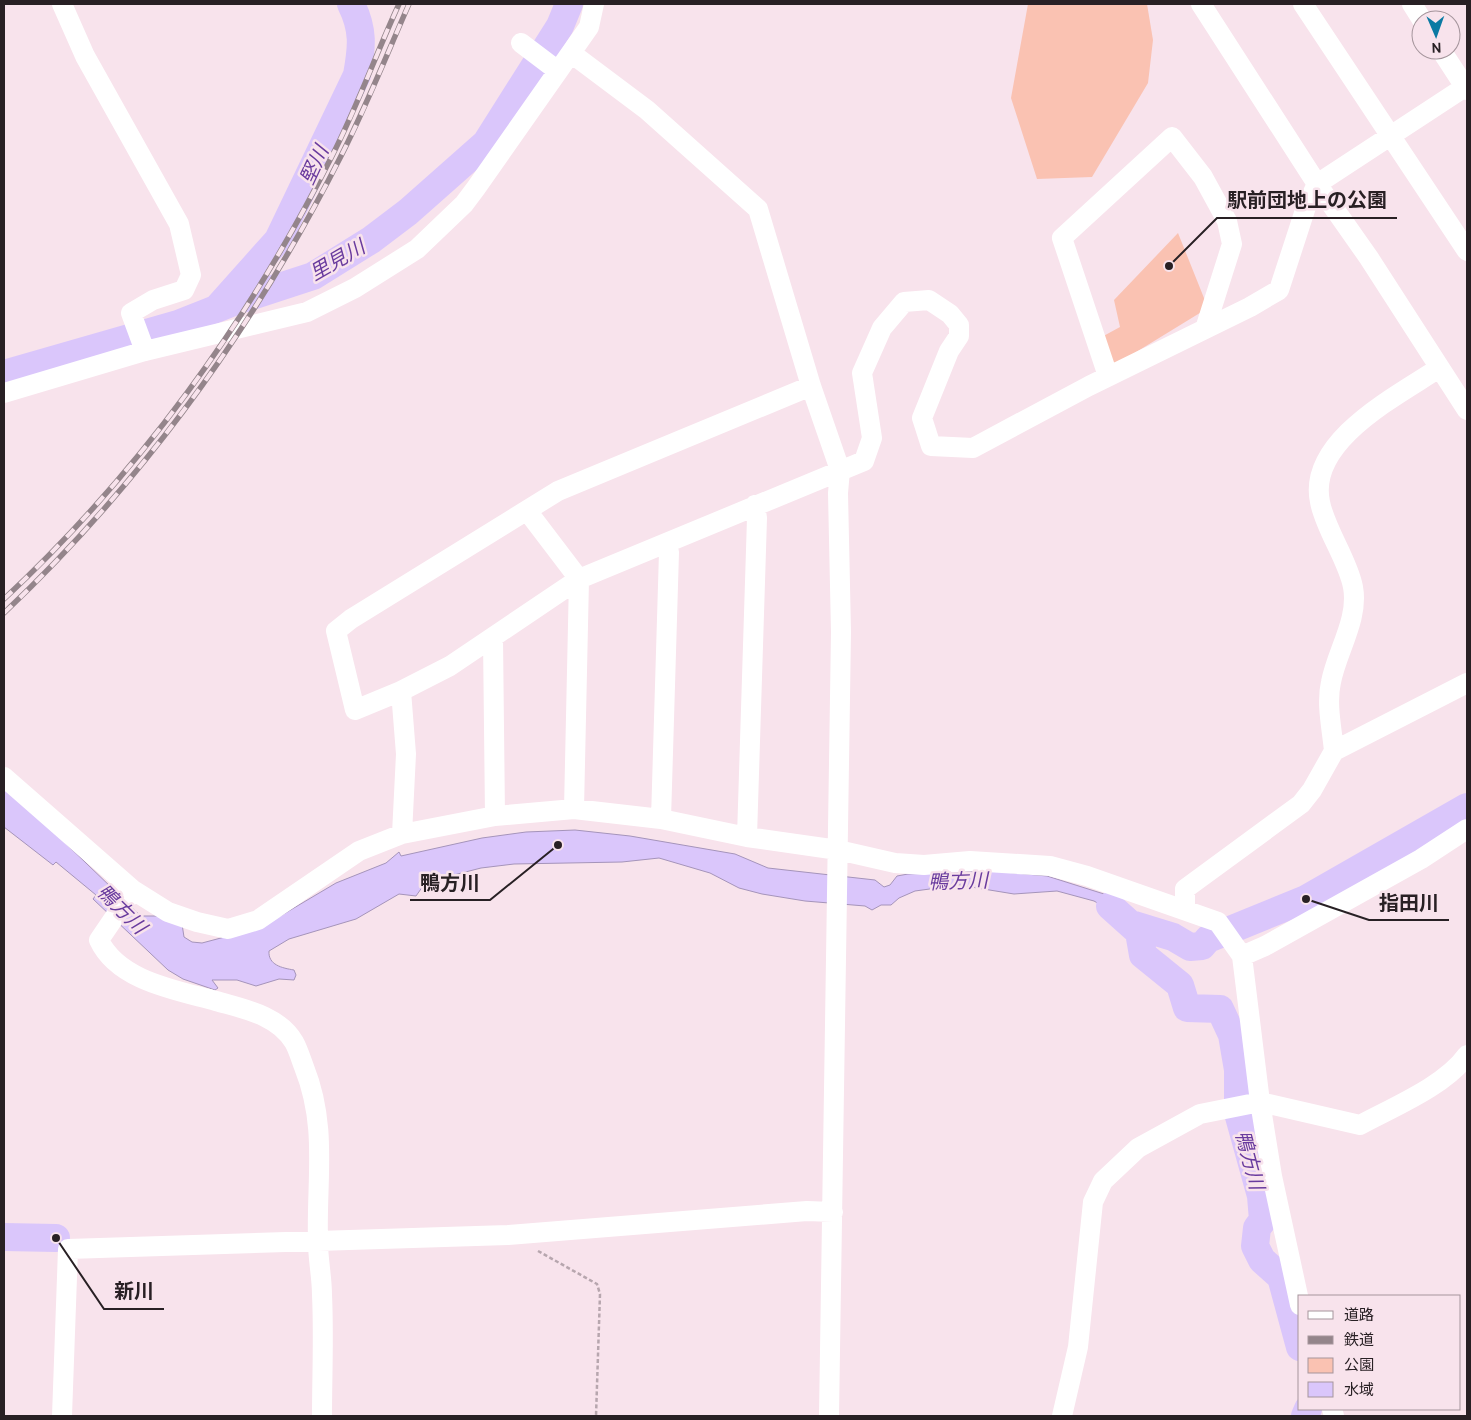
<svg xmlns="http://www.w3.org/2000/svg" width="1471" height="1420" font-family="Cabin,'Noto Sans JP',sans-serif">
<rect width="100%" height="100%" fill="#f8e3ec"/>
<path fill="#fac2b2" d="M1028 4H1147L1153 40 1148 83 1092 177 1037 179 1011 98Z
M1178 233 1208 308 1115 365 1098 339 1120 327 1114 300Z"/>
<path fill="#dac6fb" stroke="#a594ba" d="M4 784 141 916H157L182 924 184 937 192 942 202 943 251 930 282 915 336 883 386 863 399 852 401 856 482 838 526 832 575 830 630 836 735 854 768 868 875 880 884 887 890 885 897 876 908 874 995 871 1047 876 1104 894 1114 904 1142 924 1135 935 1125 923 1110 916 1101 905 1094 901 1057 891 1014 894 959 885 915 891 899 898 891 905H881L872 910 865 906 805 901 762 894 739 888 710 873 659 858 622 862 514 864 481 868 446 877 423 886 416 896 399 894 356 919 289 939 269 951C268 965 282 968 294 970L296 975 294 980 279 979 256 986 237 980H212L218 988 215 990 183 979 168 970 93 899 96 895 56 862 53 865 4 827Z"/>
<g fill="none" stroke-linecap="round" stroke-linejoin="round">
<path stroke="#dac6fb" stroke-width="28" d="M219 306 278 240 357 75C362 47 364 30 351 4
M4 374 178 324 236 301 313 276 371 240 408 212 486 143 560 26 569 4
M1110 906 1139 932 1143 955 1180 985 1187 1008 1220 1009 1232 1035 1238 1070V1113L1261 1196 1263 1220 1257 1228 1255 1246 1262 1260 1281 1277 1300 1347
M1134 925 1173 937 1190 947 1202 946 1208 939 1306 899 1467 807
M4 1237 56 1238
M1305 1416 1308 1409"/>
<path stroke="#b7a6ae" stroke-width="2.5" stroke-dasharray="4 2.5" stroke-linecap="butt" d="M538 1251 597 1284 600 1294 596 1416"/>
<path stroke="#fff" stroke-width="20" d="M62 4 85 56 179 224 191 275 184 290 153 300 131 313 145 351
M1201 4 1317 184 1369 258 1467 410
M1303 4 1467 251
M1412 4 1422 20
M521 43 558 71
M1441 50 1467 90
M571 53 647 110 758 209 811 386 840 470 838 493 841 632 829 1416
M1108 376 1062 238 1172 137 1203 177 1227 221 1232 244 1205 329
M811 386 558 491 351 619 336 631 355 710 401 691 450 666 579 579 864 461 872 438 862 373 882 328 904 302 929 300 950 314 959 325V336L949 351 922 418 931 446 973 448 1089 386 1250 307 1279 290 1306 207 1317 184 1465 87
M4 393 145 351 307 312 355 288 417 249 464 204 476 188 589 27 594 4
M528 512 579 579 574 809
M493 638 495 816
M401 691 406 754 402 834 495 816 574 809 661 819 747 837 838 850 895 863 924 865 970 861 1050 866 1087 876 1218 922 1242 956 1260 1102 1272 1176 1300 1305
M1334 751C1332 729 1326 704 1331 682 1337 651 1359 619 1353 587 1348 560 1325 529 1320 502 1307 441 1397 396 1439 368
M4 777 133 890 168 912 197 922 228 929 258 920 359 851 402 834
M661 819 669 552 664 544
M747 837 757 518 755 505
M133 890 99 940C118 981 176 990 216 1001 244 1009 278 1015 294 1042 298 1049 301 1059 304 1067 328 1127 316 1180 318 1242 318 1260 322 1277 322 1295 324 1335 322 1376 322 1416
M1185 909V889L1301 804 1312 790 1334 751 1467 683
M1242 956 1265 946 1421 859 1467 829
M1332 1409 1334 1416
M62 1416 68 1249 508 1235 807 1211 833 1212
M1062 1416 1078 1347 1093 1202 1103 1181 1138 1148 1200 1114 1260 1102 1360 1125C1393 1107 1445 1086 1467 1055"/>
<defs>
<path id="rail" d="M4 599C138 474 250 320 332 156 357 107 376 54 399 4
M4 613C142 482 255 326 341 156 366 107 387 54 409 4"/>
</defs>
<use href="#rail" stroke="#94858b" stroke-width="5.5"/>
<use href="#rail" stroke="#f8e3ec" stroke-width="4" stroke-dasharray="11" stroke-linecap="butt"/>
</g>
<g text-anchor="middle" stroke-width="5" stroke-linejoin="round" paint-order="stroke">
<g font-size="20" font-style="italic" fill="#693b9e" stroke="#f8e3ec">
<text transform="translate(314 165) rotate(-65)" y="7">堅川</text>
<text transform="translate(337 260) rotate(-30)" y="7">里見川</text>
<text transform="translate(958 881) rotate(-2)" y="7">鴨方川</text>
<text transform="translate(122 909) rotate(45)" y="7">鴨方川</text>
<text transform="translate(1250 1160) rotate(75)" y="7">鴨方川</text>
</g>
</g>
<path fill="none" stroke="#282024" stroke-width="2" d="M1169 266L1217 218H1397M558 845L490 900H410M1306 899L1369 920H1449M56 1238L104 1309H164"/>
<g fill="#282024" stroke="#f8e3ec" stroke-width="2">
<circle cx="1169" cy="266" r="5"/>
<circle cx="558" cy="845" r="5"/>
<circle cx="1306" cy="899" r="5"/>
<circle cx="56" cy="1238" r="5"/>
</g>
<g font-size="20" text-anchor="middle" font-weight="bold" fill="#282024" stroke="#f8e3ec" stroke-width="5" stroke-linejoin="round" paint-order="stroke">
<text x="1307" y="207">駅前団地上の公園</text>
<text x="450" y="890">鴨方川</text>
<text x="1409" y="910">指田川</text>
<text x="134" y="1298">新川</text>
</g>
<rect width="1471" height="1420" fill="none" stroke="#282024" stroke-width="10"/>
<rect x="1298" y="1295" width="162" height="115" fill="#f8e3ec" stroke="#a5959c"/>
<rect x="1308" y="1311" width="25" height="8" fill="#ffffff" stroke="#a5959c"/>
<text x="1344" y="1320" font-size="15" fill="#282024">道路</text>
<rect x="1308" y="1336" width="25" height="8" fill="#94858b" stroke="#a5959c"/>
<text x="1344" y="1345" font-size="15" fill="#282024">鉄道</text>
<rect x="1308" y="1358" width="25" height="15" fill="#fac2b2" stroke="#a5959c"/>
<text x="1344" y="1370" font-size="15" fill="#282024">公園</text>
<rect x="1308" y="1382" width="25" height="15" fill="#dac6fb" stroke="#a5959c"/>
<text x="1344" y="1395" font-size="15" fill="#282024">水域</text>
<g transform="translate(1436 35) rotate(178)"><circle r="24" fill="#f8e3ec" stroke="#a5959c"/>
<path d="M0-4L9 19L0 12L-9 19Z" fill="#0b7aa3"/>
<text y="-8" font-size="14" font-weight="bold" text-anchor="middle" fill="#282024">N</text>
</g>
</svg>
